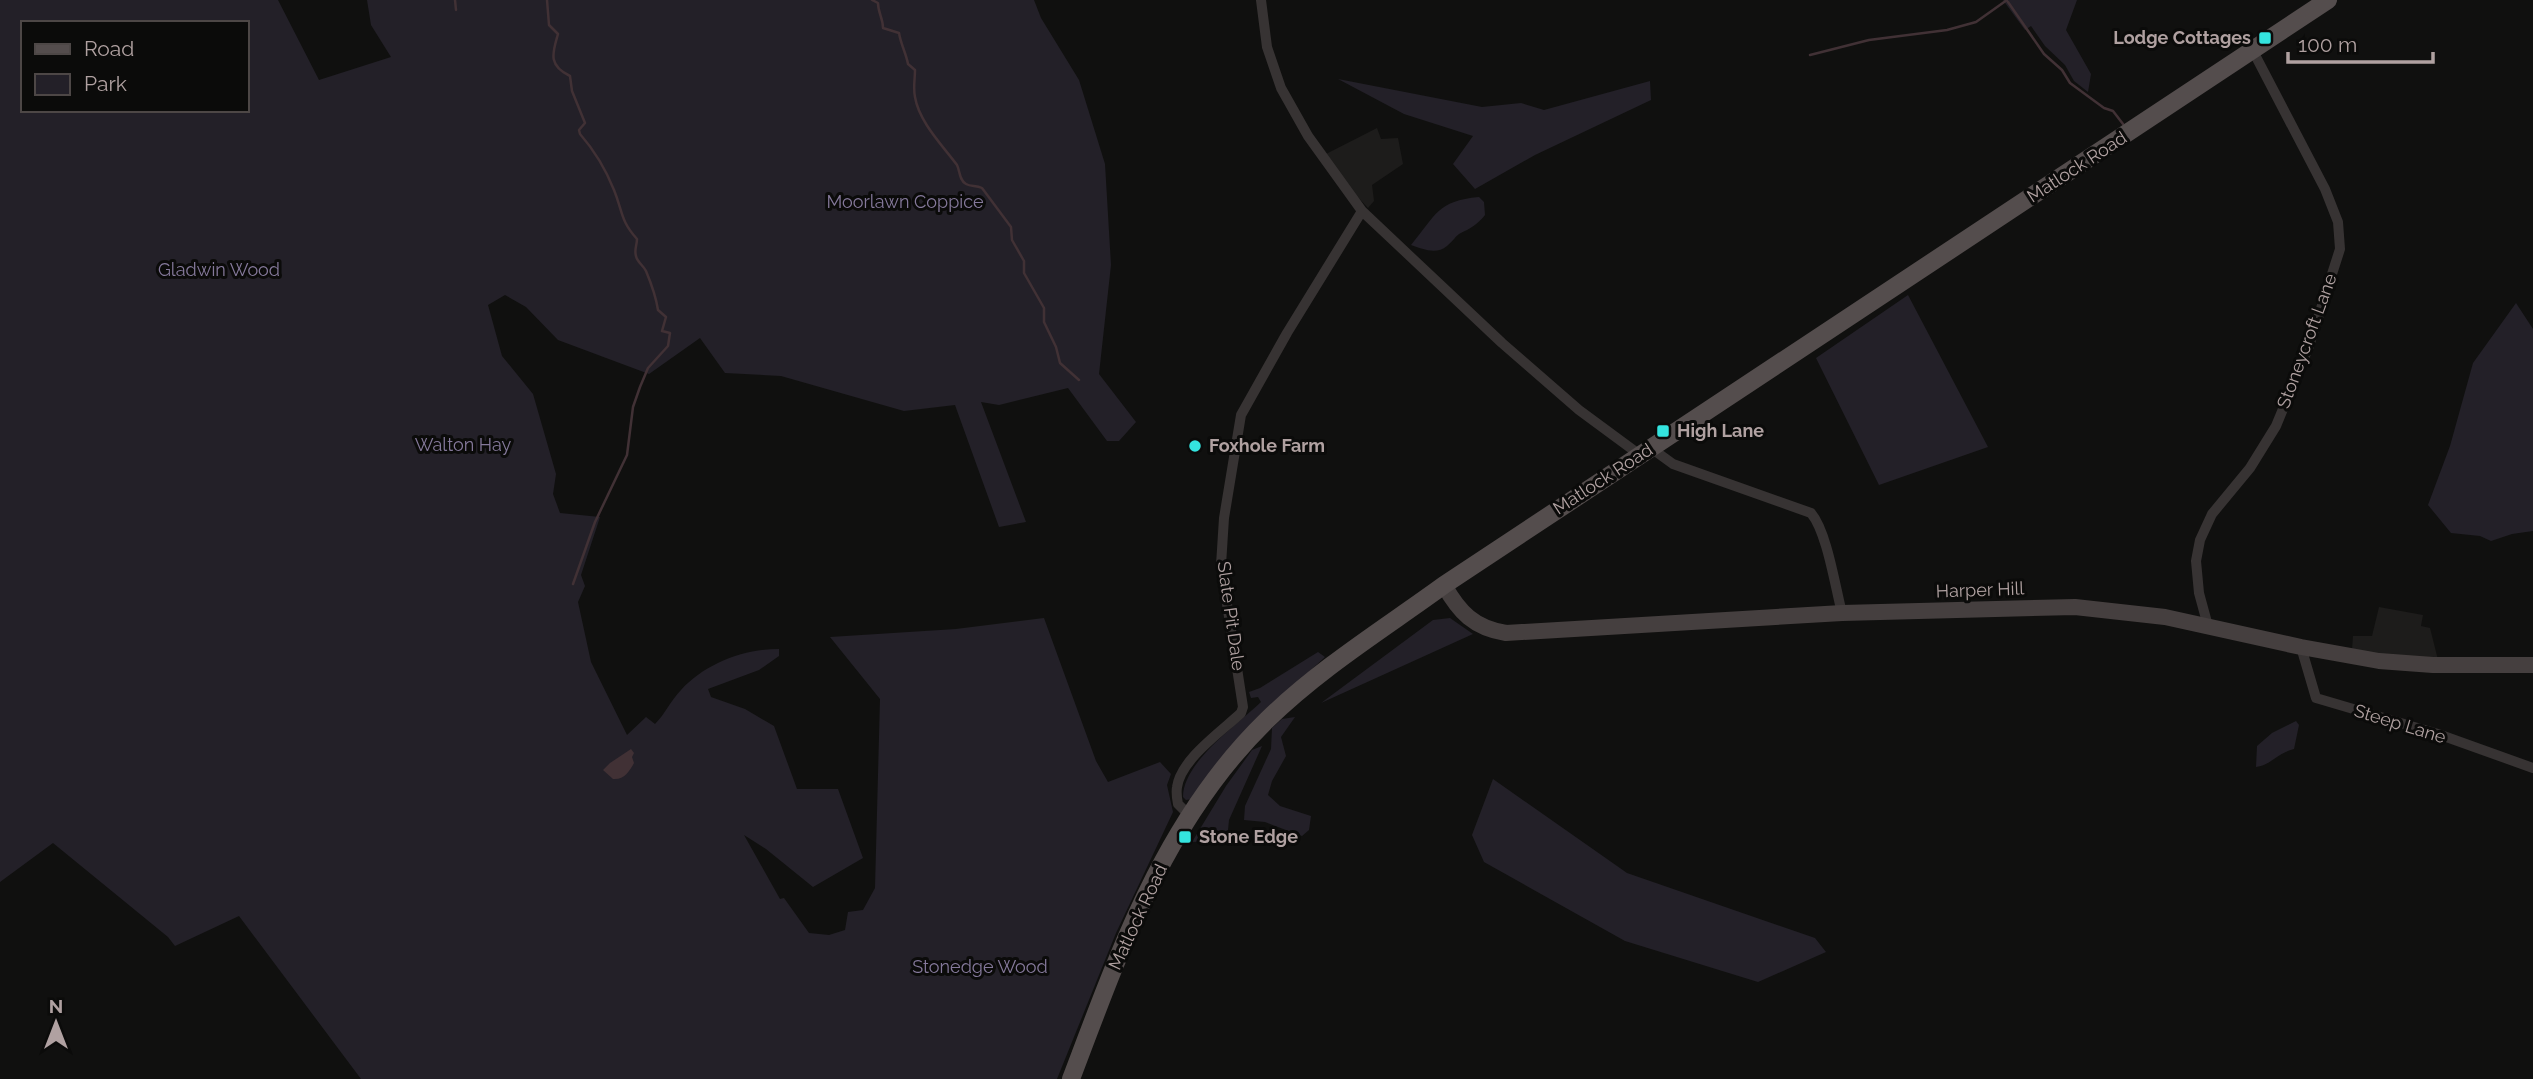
<svg xmlns="http://www.w3.org/2000/svg" width="2533" height="1079" font-family="Raleway,sans-serif">
<rect width="100%" height="100%" fill="#10100f"/>
<path fill="#1d1c1b" d="M1377 128 1381 139 1398 138 1403 164 1372 185 1374 201 1368 208 1354 193 1326 154Z
M2379 607 2423 615 2421 626 2430 628 2438 660 2390 656 2352 650 2353 636H2372Z"/>
<path fill="#232028" fill-rule="evenodd" d="M0 0H278L319 80 391 57 371 25 367 0H1034L1041 18 1079 80 1105 164 1111 265 1099 374 1136 422 1119 441H1107L1068 388 999 405 981 402 1026 522 999 527 955 405 904 411 781 376 725 373 700 338 649 374 558 340 526 307 505 295 488 305 502 356 533 394 556 474 553 494 560 513 600 517 581 575 585 586 578 602 591 662 627 735 646 717 655 724C665 714 671 700 681 690 705 664 743 649 779 649V656L759 670 708 689 711 697 745 709 774 726 797 789H838L863 858 813 887 766 849 744 835 780 899 784 898 809 933 829 935 845 930 848 912 863 910 875 888 880 699 830 637 956 629 1044 618 1096 761 1108 782 1160 762 1171 774 1167 785 1173 812 1116 933 1057 1079H361L239 916 175 946 168 937 53 843 0 882ZM23 23H247V110H23Z
M2003 0H2077L2066 30 2091 74 2088 92 2074 81 2065 65 2045 46 2031 26 2025 30Z
M1338 79 1482 107 1521 103 1544 110 1650 81 1651 100 1535 155 1475 189 1453 164 1473 136 1404 114Z
M1479 197 1484 202 1485 215C1477 225 1471 228 1459 234 1455 237 1452 242 1447 246 1436 255 1423 249 1411 245 1436 215 1437 201 1479 197Z
M1908 295 1988 447 1879 485 1816 358Z
M2516 303 2533 329V531L2512 534 2491 541 2480 536 2451 533 2428 505 2450 446 2473 363Z
M1450 618 1473 634 1321 703 1433 620Z
M1318 652 1325 657 1273 705 1192 799 1186 800 1183 797C1183 762 1237 725 1261 702L1258 697 1251 698 1249 692 1260 688Z
M1295 717 1281 737 1286 756 1272 781 1268 795 1280 806 1311 816 1309 830 1302 836 1265 822 1244 820 1245 806 1271 749 1272 728 1282 719Z
M2296 721 2299 725 2294 749C2277 753 2271 765 2256 767L2257 746 2272 733Z
M1262 746 1229 820 1228 830 1231 840 1192 842 1226 786 1252 750Z
M1493 779 1627 873 1815 938 1826 952 1758 982 1625 941 1484 862 1472 835Z"/>
<path fill="#413135" d="M631 749 634 753 632 757 634 763C629 772 624 780 613 779L603 770 610 763Z"/>
<g fill="none" stroke-linecap="round" stroke-linejoin="round">
<path stroke="#413135" stroke-width="2.5" d="M455 0 456 10
M547 0 549 25 558 34C553 52 547 65 570 76L572 91 585 123 579 130 580 134C594 150 606 170 614 190 623 212 620 220 637 239 637 245 634 250 636 256 637 262 643 265 646 271 651 283 656 297 658 310L666 317 662 331 670 333 668 346 648 368 640 387 633 407 627 455 595 522 573 584
M872 0 878 3C878 13 883 18 883 28L899 33C901 45 906 53 908 64L915 70C915 79 913 88 915 97 919 122 943 146 957 165 960 171 959 180 966 184 971 187 976 185 982 188L1011 227 1012 240 1024 261V273L1044 308V322L1056 347 1060 363 1079 380
M2008 2 2044 54 2062 70 2070 83 2104 108 2113 111 2123 124
M1810 55 1869 40 1947 30 1976 22 2007 0"/>
<path stroke="#373333" stroke-width="10" d="M1261 0 1267 47 1281 88 1308 136 1362 211 1502 343 1579 410 1640 455
M1651 448 1673 464 1811 513C1827 532 1835 586 1842 613
M2208 626 2199 593 2196 561 2200 540 2212 514 2250 468 2276 426 2309 346 2340 249 2338 222 2325 189 2253 51
M2301 647 2316 698 2438 734 2533 768
M1189 815 1178 804C1177 799 1176 793 1177 787 1181 759 1222 731 1241 713L1243 707 1221 565 1224 518 1241 415 1287 333 1362 211"/>
<path stroke="#453f3f" stroke-width="16" d="M1444 585C1459 612 1474 628 1506 633L1842 613 2075 607 2165 617 2301 647 2379 661 2433 665H2533"/>
<path stroke="#544d4d" stroke-width="18" d="M1071 1079C1120 950 1165 819 1267 720 1320 668 1385 628 1444 585L2328 0"/>
</g>
<g fill="#34e4df" stroke="#0b0b0a" stroke-width="2.5">
<rect x="2258" y="31" width="14" height="14" rx="3.5"/>
<rect x="1656" y="424" width="14" height="14" rx="3.5"/>
<circle cx="1195" cy="446" r="7"/>
<rect x="1178" y="830" width="14" height="14" rx="3.5"/>
</g>
<g text-anchor="middle" stroke-width="6" stroke-linejoin="round" paint-order="stroke">
<g font-size="18" font-weight="bold" fill="#b0a1a1" stroke="#0b0b0a" text-anchor="start">
<text x="2251" y="44" text-anchor="end">Lodge Cottages</text>
<text x="1677" y="437">High Lane</text>
<text x="1209" y="452">Foxhole Farm</text>
<text x="1199" y="843">Stone Edge</text>
</g>
<g font-size="18" fill="#b0a1a1" stroke="#0b0b0a">
<text transform="translate(2077 167) rotate(-33)" y="6">Matlock Road</text>
<text transform="translate(2307 341) rotate(-70)" y="6">Stoneycroft Lane</text>
<text transform="translate(1603 479) rotate(-33)" y="6">Matlock Road</text>
<text transform="translate(1980 590) rotate(-2)" y="6">Harper Hill</text>
<text transform="translate(1231 616) rotate(82)" y="6">Slate Pit Dale</text>
<text transform="translate(2400 724) rotate(17)" y="6">Steep Lane</text>
<text transform="translate(1138 917) rotate(-65)" y="6">Matlock Road</text>
</g>
<g font-size="18" fill="#85799b" stroke="#0b0b0a">
<text x="905" y="208">Moorlawn Coppice</text>
<text x="219" y="276">Gladwin Wood</text>
<text x="463" y="451">Walton Hay</text>
<text x="980" y="973">Stonedge Wood</text>
</g>
</g>
<rect x="21" y="21" width="228" height="91" fill="#0b0b0a" stroke="#4d4746" stroke-width="2"/>
<rect x="35" y="44" width="35" height="10" fill="#544d4d" stroke="#4d4746" stroke-width="2"/>
<text x="84" y="56" font-size="21" fill="#b0a1a1">Road</text>
<rect x="35" y="74" width="35" height="21" fill="#232028" stroke="#4d4746" stroke-width="2"/>
<text x="84" y="91" font-size="21" fill="#b0a1a1">Park</text>
<g transform="translate(56 1023)" stroke="#0b0b0a" stroke-width="5" paint-order="stroke">
<path d="M0-5L12 26L0 18L-12 26Z" fill="#b0a1a1"/>
<text y="-10" font-size="19" font-weight="bold" text-anchor="middle" fill="#b0a1a1">N</text>
</g>
<path d="M2288 52v10h145v-10" fill="none" stroke="#b0a1a1" stroke-width="3.5"/>
<text x="2298" y="52" font-size="21" fill="#b0a1a1" stroke="#0b0b0a" stroke-width="5" paint-order="stroke">100 m</text>
</svg>
